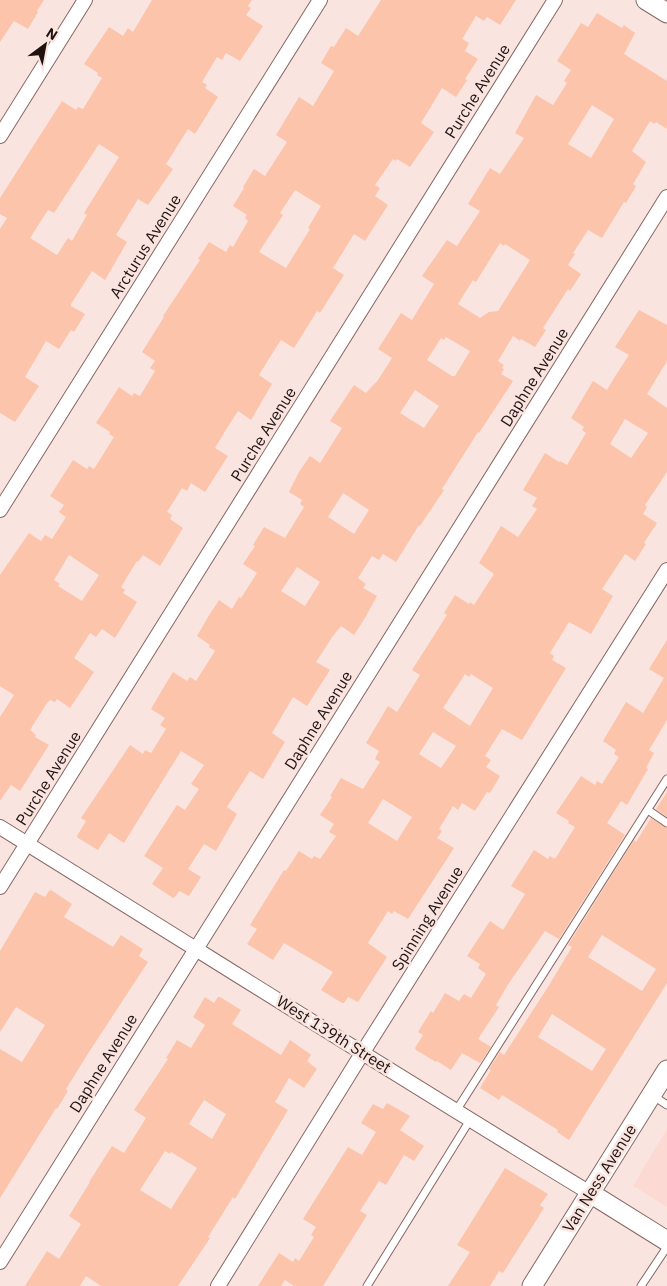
<svg xmlns="http://www.w3.org/2000/svg" width="667" height="1286" font-family="'IBM Plex Sans',sans-serif">
<rect width="100%" height="100%" fill="#fae4e0"/>
<path fill="#fdd9d3" d="M667 1129V1207L633 1186Z"/>
<path fill="#fcc4aa" fill-rule="evenodd" d="M0 0H44L37 11 38 12 28 29 14 21 0 42Z
M152 0H252L248 6 251 8 246 15 263 26 240 61 226 53 222 60 217 57 202 82 207 85 205 88 218 97 195 134 188 129 166 164 173 169 148 205 138 199 116 235 127 242 105 280 92 271 71 304V306L85 314 74 332 71 330 59 349 46 341 25 377 39 386 15 422 0 413V229L7 218 0 214V198L62 101 76 110 78 107 83 109 102 78 97 75 98 73 84 64 109 27 123 36 128 28 133 32ZM99 144 119 157 84 213 87 215 72 241 68 238 57 255 30 238 48 210 54 213Z
M381 0H516L500 25 487 17 484 21 476 16 462 39 469 43 465 51 478 59 465 79 467 80 456 97 442 88 421 123 434 132 410 167 397 159 396 161 393 159 375 185 380 188 375 196 388 205 365 241 354 234 333 268 344 275 320 313 317 311 294 348 281 340 277 346 259 375 272 384 251 420 238 411 224 433 215 448 228 456 205 492 191 483 187 491 182 488 167 512 172 515 170 519 183 528 160 566 143 555 138 562 137 561 121 587 125 590 123 593 137 602 115 638 102 629 96 637 90 633 74 658 94 672 70 708 57 699 55 702 50 700 47 703 30 730 36 735 35 737 49 745 20 791 11 785 0 801V717L14 695 0 686V575L29 533 41 541 45 535 52 539 66 517 59 512 64 505 50 496 73 460 87 469 89 466 94 469 114 437 109 434 110 432 96 423 119 387 132 396 134 393 140 396 155 371 150 368 155 361 142 352 164 317 163 316 200 260 198 259 209 242 226 252 230 245 233 247 248 221 245 218 247 215 233 206 244 188 243 187 254 169 265 176 287 142 276 135 299 97 313 106 334 71 321 63 331 46 334 47 346 28 358 36ZM295 190 321 206 308 228 310 229 286 268 259 252 283 215 280 213ZM69 555 99 575 82 601 58 586 60 584 54 580Z
M597 13 622 28 624 25 635 33 624 54 667 81V129L656 122 654 124 650 121 632 151 646 162 633 184 636 186 626 203 624 202 602 238 588 230 573 253 575 254 568 265 581 274 570 291 568 289 543 328 546 330 535 347 521 339 520 341 513 336 498 361 504 365 502 368 504 369 501 374 513 381 479 433 478 432 442 489 444 490 420 526 419 525 396 562 383 554 379 560 372 556 358 578 366 584 363 588 377 596 365 618 354 635 341 626 333 636 316 662 330 670 307 706 293 697 272 733 285 742 263 779 250 771 227 807 237 814 216 851 204 844 188 869 201 877 189 896 179 891 175 897 173 898 152 884 163 868 144 856 177 805 185 810 199 789 191 784 204 765 181 751 124 843 109 833 98 850 78 838 77 836 86 821 81 818 130 745 143 754 145 750 151 753 166 729 160 725 165 718 151 709 162 690 173 672 187 681 190 677 196 681 215 651 209 647 210 645 197 636 208 617 219 600 232 609 239 597 241 598 257 573 243 564 255 546 253 545 264 527 285 538 304 507 300 504 302 500 289 492 299 472 310 456 320 463 342 428 330 421 354 385 366 393 378 380 392 358 378 349 401 313 412 320 434 284 422 276 447 240 457 246 480 211 468 204 490 168 500 174 524 138 515 133 536 95 553 105 567 83 564 81 571 70 557 61 581 23 588 27ZM592 105 614 119 591 158 568 144ZM500 243 504 246 505 244 530 260 498 311 489 312 480 318 458 304 473 280 476 282ZM446 337 470 351 455 376H452L427 360 441 338 444 340ZM415 390 439 406 424 428 400 413ZM343 493 369 510 354 534 328 517ZM297 567 320 582 305 606 281 591Z
M639 310 667 325V361L647 394 667 408V472L645 505 647 507 643 514 657 523 644 543 646 544 635 561 625 554 602 589 613 596 591 634 569 622 550 653 554 656 552 660 566 668 522 740 502 729 485 756 491 760 486 767 500 776 490 793 487 792 475 811 462 803 458 810 453 806 439 829 442 831 437 838 454 848 408 919 394 911 392 914 388 911 368 943 387 957 358 1002 348 997 344 1003H342L321 990 333 972 284 943 273 960 247 944 257 929 250 925 284 870 286 871 299 851 312 859 314 856 320 859 336 836 329 832 334 824 320 815 332 797 330 796 341 778 363 789 380 762 375 759 379 751 366 743 388 706 397 712 420 675 412 670 447 615 444 613 455 595 469 604 470 602 474 605 494 574 479 563 501 526 518 537 537 509 532 506 537 498 523 490 545 453 559 462 560 461 567 465 586 433 582 430 584 427 571 418 593 381 607 390 614 378 629 355 615 347ZM625 419 648 433 631 458 610 444ZM465 674 469 677 471 674 493 688 470 726 443 708ZM433 732 456 746 441 768 419 754ZM383 799 412 817 397 841 368 823Z
M667 640V720L649 750 654 753 646 768 648 769 627 805 621 801 607 823 625 835 559 939 545 931 509 983 496 1005 499 1007 478 1039 491 1047 480 1063 462 1053 451 1070 437 1061 436 1062 416 1050 415 1048 423 1035 418 1032 431 1011 433 1013 445 993 459 1001 464 994 471 998 486 974 478 968 480 964 467 956 490 921 503 930 525 894 511 886 534 850 548 859 550 856 555 859 575 827 568 823 569 821 556 813 581 776 595 785 597 781 602 784 619 757 614 754 616 750 603 741 626 702 643 713 664 678 649 669Z
M667 792V817L656 809Z
M651 818 667 828V983L569 1140 557 1132 558 1130 502 1095 499 1100 480 1088 491 1070 489 1069 500 1052 504 1055 548 987 572 947 568 945 634 840 636 842ZM602 935 656 969 642 991 588 957ZM552 1014 606 1049 592 1071 538 1037Z
M51 890 72 904 64 917 113 947 121 935 141 948 143 949 139 956 148 962 89 1052 66 1089 68 1091 57 1109 56 1108 0 1198V1049L22 1062 45 1025 16 1007 0 1032V951L35 892 45 897 49 891Z
M205 997 214 1003 218 997H220L241 1010 232 1024 281 1055 290 1040 310 1054 311 1055 307 1061 317 1069 304 1088 289 1078 275 1102 288 1110 235 1199 233 1197 208 1237 210 1238 178 1286H101L86 1276 80 1286H25L47 1251 59 1259 81 1224 69 1216 90 1182H89L112 1146 124 1153 146 1118 134 1110 168 1059 166 1058 177 1040 191 1048 205 1025 193 1017ZM204 1100 226 1114 212 1139 189 1124ZM165 1151 170 1154 171 1152 197 1168 171 1209 140 1190Z
M387 1103 410 1116 400 1130 424 1146 414 1161 404 1155 386 1185 379 1181 360 1211 367 1215 323 1286H294L285 1280 281 1286H258L279 1253 293 1262 295 1258 299 1261 314 1237 311 1235 316 1227 303 1219 348 1147 362 1155 376 1132 361 1123 373 1104 383 1109Z
M505 1168 548 1194 540 1205 544 1208 503 1273 499 1271 490 1286H448L470 1252 457 1245Z"/>
<g fill="none" stroke-linecap="round" stroke-linejoin="round">
<defs>
<path id="lane" d="M648 810 667 823
M652 1095 667 1105
M456 1111 667 779
M367 1286 470 1120
M641 1286 667 1247"/>
<path id="street" d="M0 136 85 0
M0 510 320 0
M0 827C197 949 392 1073 590 1193
M0 887 555 0
M0 1262 667 197
M218 1286 363 1052 667 570"/>
<path id="secondary" d="M646 0 667 13
M590 1193 667 1241
M532 1286 667 1070"/>
</defs>
<use href="#lane" stroke="#876763" stroke-width="9"/>
<use href="#street" stroke="#876763" stroke-width="16"/>
<use href="#secondary" stroke="#876763" stroke-width="21"/>
<use href="#lane" stroke="#fff" stroke-width="7"/>
<use href="#street" stroke="#fff" stroke-width="14"/>
<use href="#secondary" stroke="#fff" stroke-width="19"/>
</g>
<g text-anchor="middle" stroke-width="5" stroke-linejoin="round" paint-order="stroke">
<g font-size="16" fill="#1f1311" stroke="#fae4e0">
<text transform="translate(477 91) rotate(-58)" y="6">Purche Avenue</text>
<text transform="translate(145 246) rotate(-58)" y="6">Arcturus Avenue</text>
<text transform="translate(534 377) rotate(-58)" y="6">Daphne Avenue</text>
<text transform="translate(263 434) rotate(-58)" y="6">Purche Avenue</text>
<text transform="translate(318 720) rotate(-58)" y="6">Daphne Avenue</text>
<text transform="translate(48 778) rotate(-58)" y="6">Purche Avenue</text>
<text transform="translate(427 918) rotate(-58)" y="6">Spinning Avenue</text>
<text transform="translate(334 1034) rotate(32)" y="6">West 139th Street</text>
<text transform="translate(103 1063) rotate(-58)" y="6">Daphne Avenue</text>
<text transform="translate(599 1178) rotate(-58)" y="6">Van Ness Avenue</text>
</g>
</g>
<g transform="translate(45 45) rotate(32)" stroke="#fae4e0" stroke-width="4" paint-order="stroke">
<path d="M0-4L9 19L0 12L-9 19Z" fill="#1f1311"/>
<text y="-8" font-size="14" font-weight="bold" text-anchor="middle" fill="#1f1311">N</text>
</g>
</svg>
